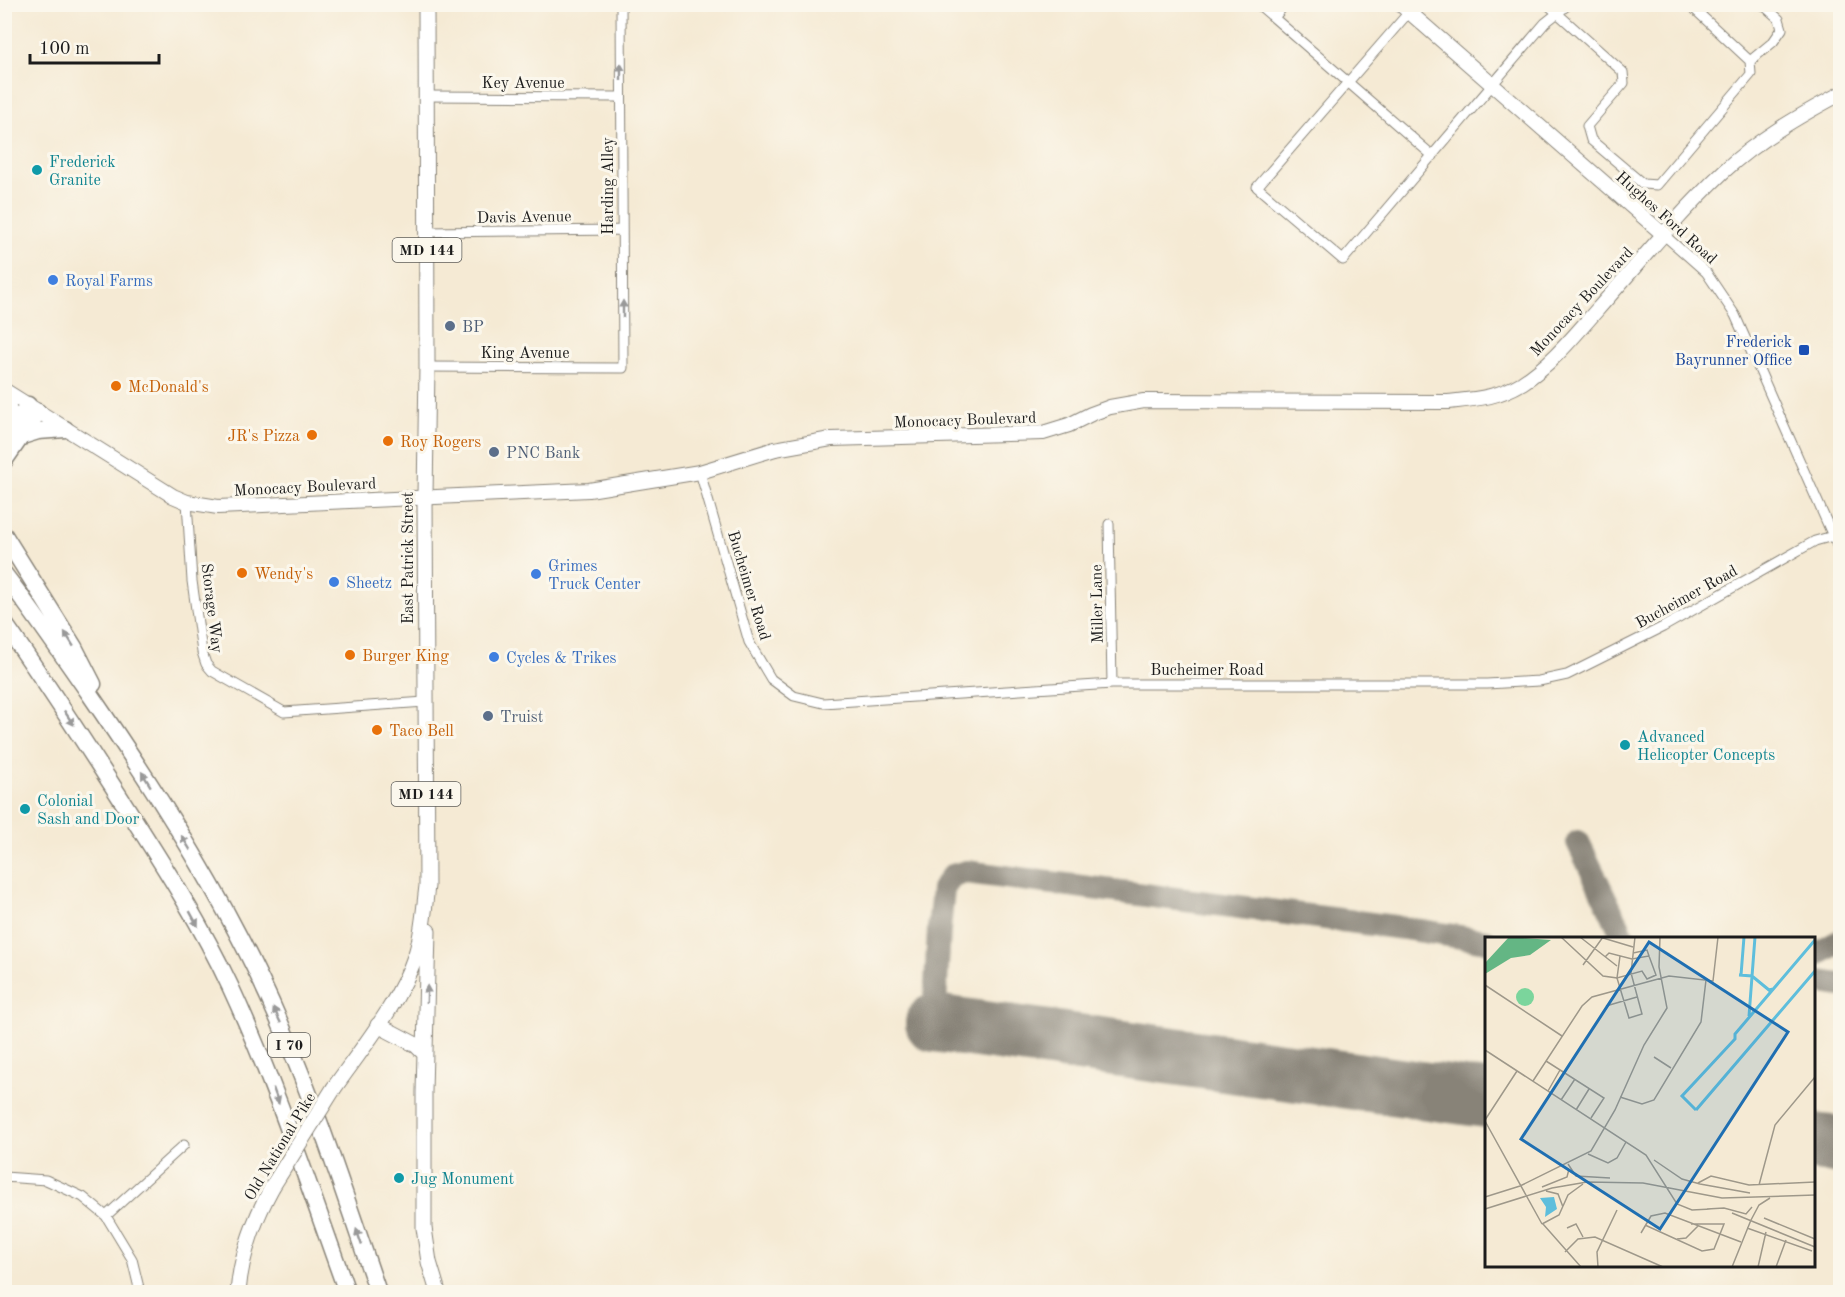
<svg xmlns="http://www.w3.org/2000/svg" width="1845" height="1297" font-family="'Old Standard TT',serif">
<rect width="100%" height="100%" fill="#fbf7ec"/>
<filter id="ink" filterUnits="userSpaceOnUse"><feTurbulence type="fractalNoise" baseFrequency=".0167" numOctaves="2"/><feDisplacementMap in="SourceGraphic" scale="12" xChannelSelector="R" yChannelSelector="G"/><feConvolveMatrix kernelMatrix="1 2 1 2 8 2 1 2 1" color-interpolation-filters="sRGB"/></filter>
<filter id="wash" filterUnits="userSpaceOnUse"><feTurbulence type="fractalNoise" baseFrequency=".008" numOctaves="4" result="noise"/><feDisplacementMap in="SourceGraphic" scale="24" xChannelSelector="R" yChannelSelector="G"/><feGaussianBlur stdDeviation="1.35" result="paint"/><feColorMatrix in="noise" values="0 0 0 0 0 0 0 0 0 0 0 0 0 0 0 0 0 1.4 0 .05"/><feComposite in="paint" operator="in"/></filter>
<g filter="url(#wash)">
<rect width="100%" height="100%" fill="#f5ead4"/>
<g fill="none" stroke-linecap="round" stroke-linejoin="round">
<path stroke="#888378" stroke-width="24" d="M1578 842 1624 938
M1814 956 1840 941
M1814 981 1840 985
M934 1023 939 929 943 889 952 876 966 872 1403 928 1486 941"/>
<path stroke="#888378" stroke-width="58" d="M934 1023 1486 1099
M1814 1142 1840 1145"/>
</g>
</g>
<g filter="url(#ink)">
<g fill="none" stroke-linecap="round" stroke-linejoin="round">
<defs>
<path id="street" d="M1258 4 1433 156
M1416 4 1257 187 1343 260 1545 23 1569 4
M1547 4 1623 72 1624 83 1587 126 1591 140 1643 184 1657 185 1751 74 1750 61
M1689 4 1750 61 1773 42 1782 29 1779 19 1762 4
M1274 18 1285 4
M425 96 621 97
M427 232 622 230
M1664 235 1706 272 1735 315 1840 552
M427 367 623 368 621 4
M700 472 749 642 771 679 794 696 823 703 1112 684H1487L1539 681 1567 675 1663 627 1815 541 1833 536
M187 502 192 581 202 652 206 664 212 671 284 712 425 702
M1109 524 1112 684
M4 1177 46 1180 83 1197 106 1216 132 1259 140 1292
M106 1216 184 1145"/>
<path id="secondary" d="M1400 4 1664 235
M4 390 173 496 187 502 218 507 589 490 700 472 775 449 831 439 1043 433 1069 425 1091 414 1110 407 1144 401 1448 402C1476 399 1497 398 1522 383 1552 364 1574 336 1597 310 1638 264 1678 215 1723 172 1757 140 1799 116 1840 94"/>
<path id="primary" d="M428 931 424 1092V1228L429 1262 438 1292
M378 1025 416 1045 424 1053
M334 1088C363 1047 400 1002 416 954 423 933 424 909 427 886L425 496 427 367 426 4
M238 1292C241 1255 254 1220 272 1187"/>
<path id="highway" d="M4 400 11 415 12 433
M13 430 28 405
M22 436 38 431 65 429
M4 461 38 412
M4 535 74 647 93 684
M4 574C34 613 61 653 89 693 161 798 230 906 280 1023 318 1111 347 1202 378 1292
M4 623C48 685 89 749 130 813 166 869 202 926 230 986 276 1085 310 1190 347 1292"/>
</defs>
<use href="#street" stroke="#888378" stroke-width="11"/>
<use href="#secondary" stroke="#888378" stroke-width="16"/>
<use href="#primary" stroke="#888378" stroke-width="17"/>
<use href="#highway" stroke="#888378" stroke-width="19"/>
<use href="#street" stroke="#fff" stroke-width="9"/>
<use href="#secondary" stroke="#fff" stroke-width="14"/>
<use href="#primary" stroke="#fff" stroke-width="15"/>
<use href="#highway" stroke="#fff" stroke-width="16"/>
<defs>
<path id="primary-bridge" d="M272 1187 334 1088"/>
</defs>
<use href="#primary-bridge" stroke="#888378" stroke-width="17" stroke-linecap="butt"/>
<use href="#primary-bridge" stroke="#fff" stroke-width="15"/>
</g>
<defs><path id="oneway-solid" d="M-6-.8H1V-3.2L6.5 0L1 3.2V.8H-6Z" transform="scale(1.5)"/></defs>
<g fill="#999">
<use href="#oneway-solid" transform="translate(621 72) rotate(-90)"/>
<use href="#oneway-solid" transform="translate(623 309) rotate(-90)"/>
<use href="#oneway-solid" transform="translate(69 639) rotate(-122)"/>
<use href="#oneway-solid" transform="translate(69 718) rotate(56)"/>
<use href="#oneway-solid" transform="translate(146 779) rotate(-122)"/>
<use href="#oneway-solid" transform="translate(186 843) rotate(-122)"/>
<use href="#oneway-solid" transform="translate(194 919) rotate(61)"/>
<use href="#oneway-solid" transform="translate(427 994) rotate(-89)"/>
<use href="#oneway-solid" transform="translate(277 1015) rotate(-115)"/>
<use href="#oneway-solid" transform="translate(276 1096) rotate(70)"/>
<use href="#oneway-solid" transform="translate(359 1237) rotate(-109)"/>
</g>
</g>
<g fill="#0f9aa8" stroke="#fbf7ec" stroke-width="2">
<circle cx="37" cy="170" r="6"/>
<circle cx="1625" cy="745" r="6"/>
<circle cx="25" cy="809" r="6"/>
<circle cx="399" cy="1178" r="6"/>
</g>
<g fill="#3f7fe0" stroke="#fbf7ec" stroke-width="2">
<circle cx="53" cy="280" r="6"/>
<circle cx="536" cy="574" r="6"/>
<circle cx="334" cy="582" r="6"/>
<circle cx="494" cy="657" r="6"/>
</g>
<g fill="#5c6f8a" stroke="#fbf7ec" stroke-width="2">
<circle cx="450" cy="326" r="6"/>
<circle cx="494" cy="452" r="6"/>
<circle cx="488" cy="716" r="6"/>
</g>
<rect fill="#1a4fb4" stroke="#fbf7ec" stroke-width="2" x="1798" y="344" width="12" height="12" rx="3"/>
<g fill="#e8710a" stroke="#fbf7ec" stroke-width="2">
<circle cx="116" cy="386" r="6"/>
<circle cx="312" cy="435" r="6"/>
<circle cx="388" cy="441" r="6"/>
<circle cx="242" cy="573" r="6"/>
<circle cx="350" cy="655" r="6"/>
<circle cx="377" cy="730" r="6"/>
</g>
<g text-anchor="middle" stroke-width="6" stroke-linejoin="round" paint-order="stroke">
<g fill="#fbf7ec" stroke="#5f5e5a" stroke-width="1.5">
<rect x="392.5" y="238" width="69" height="24" rx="4.5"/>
<rect x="391.5" y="782" width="69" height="24" rx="4.5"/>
<rect x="268" y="1033" width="42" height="24" rx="4.5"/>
</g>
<g font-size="15" font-weight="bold" fill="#1c1c1c">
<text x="427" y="255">MD 144</text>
<text x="426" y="799">MD 144</text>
<text x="289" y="1050">I 70</text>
</g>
<g font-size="16" fill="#1c1c1c" stroke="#fbf7ec">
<text x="523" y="88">Key Avenue</text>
<text transform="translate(607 186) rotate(-90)" y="6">Harding Alley</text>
<text transform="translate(524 216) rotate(-1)" y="6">Davis Avenue</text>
<text transform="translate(1667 217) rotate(42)" y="6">Hughes Ford Road</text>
<text transform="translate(1581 301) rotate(-47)" y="6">Monocacy Boulevard</text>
<text x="525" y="358">King Avenue</text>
<text transform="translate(965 419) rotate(-2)" y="6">Monocacy Boulevard</text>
<text transform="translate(305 486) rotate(-3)" y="6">Monocacy Boulevard</text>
<text transform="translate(407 558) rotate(-90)" y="6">East Patrick Street</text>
<text transform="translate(750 585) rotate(73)" y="6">Bucheimer Road</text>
<text transform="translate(1686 596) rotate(-29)" y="6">Bucheimer Road</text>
<text transform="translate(1096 604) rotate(-91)" y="6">Miller Lane</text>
<text transform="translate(213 608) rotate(83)" y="6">Storage Way</text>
<text x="1207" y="675">Bucheimer Road</text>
<text transform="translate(279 1146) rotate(-59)" y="6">Old National Pike</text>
</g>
<g font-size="16" fill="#0d838f" stroke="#fbf7ec" text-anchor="start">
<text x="49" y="167">Frederick<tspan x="49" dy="18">Granite</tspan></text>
<text x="1637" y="742">Advanced<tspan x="1637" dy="18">Helicopter Concepts</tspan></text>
<text x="37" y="806">Colonial<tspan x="37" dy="18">Sash and Door</tspan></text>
<text x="411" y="1184">Jug Monument</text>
</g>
<g font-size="16" fill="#366cbe" stroke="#fbf7ec" text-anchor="start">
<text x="65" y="286">Royal Farms</text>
<text x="548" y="571">Grimes<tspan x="548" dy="18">Truck Center</tspan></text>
<text x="346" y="588">Sheetz</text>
<text x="506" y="663">Cycles &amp; Trikes</text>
</g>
<g font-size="16" fill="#4e5e75" stroke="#fbf7ec" text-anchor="start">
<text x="462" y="332">BP</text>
<text x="506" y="458">PNC Bank</text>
<text x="500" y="722">Truist</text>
</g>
<g font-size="16" fill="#164399" stroke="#fbf7ec" text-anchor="end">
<text x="1792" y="347">Frederick<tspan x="1792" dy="18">Bayrunner Office</tspan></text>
</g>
<g font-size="16" fill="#c56008" stroke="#fbf7ec" text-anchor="start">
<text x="128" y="392">McDonald's</text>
<text x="300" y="441" text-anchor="end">JR's Pizza</text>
<text x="400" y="447">Roy Rogers</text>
<text x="254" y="579">Wendy's</text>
<text x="362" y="661">Burger King</text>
<text x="389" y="736">Taco Bell</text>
</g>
</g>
<g transform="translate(1485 937)">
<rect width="330" height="330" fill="#f5ead4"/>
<path d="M31 60a9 9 0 1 1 18 0a9 9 0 1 1-18 0Z" fill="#7bd59c"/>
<path d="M24 0 66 3 45 18 26 21 0 37V26Z" fill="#64b684"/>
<path d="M69 260 72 272 60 280 61 270 55 261Z" fill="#5ebedc"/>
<path fill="none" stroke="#5ebedc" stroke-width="3" d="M254 38 267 39 284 53 288 52M256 38 259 0M264 79 270 0M211 173 197 159 250 102V97L330 3M211 173 330 34"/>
<path fill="none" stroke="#9e988a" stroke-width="1.5" d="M76 0 118 39 132 41 144 81 157 77 146 36 150 0M95 0 132 29M118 1 148 10M135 19 132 41 157 34 162 42 171 38 164 19M120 20 124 16 147 22 164 19 162 13 148 16M98 28 118 0M0 48 77 99M121 69 152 60M0 113 161 218 192 267 207 273 226 272M169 120 186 131M61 124 119 161 106 181M48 144 97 69 107 60 184 39 228 44 233 0M63 154 75 133M135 160 157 167 169 163 216 85 221 43M76 163 90 142M91 173 104 152M0 183 32 134M0 184 57 287M103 217 123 226 132 221 141 205M169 223 197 242 215 247M83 227 91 239 125 241M213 246 226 239 264 248 330 245M215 247 265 256M274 248 290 188 330 140M57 250 82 240 84 232M61 254 73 257 78 270M0 260 35 249 106 214 130 173 159 108 182 71 174 30 175 0M0 272 67 251 102 245 158 246 237 261 330 258M222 272 239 271 261 277 267 270M247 276 330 310M279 281 330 302M266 283 274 268 285 261M57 287 74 278 83 258 98 247M58 287 96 330M160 288 217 314 229 312 239 287H206M82 291 91 287 98 300M262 291 327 314M156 296 166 279 180 276 256 305M192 302 201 301 213 289M80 315 93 302 110 300 178 330M113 330 112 315 132 273M247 330 266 283M273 330 281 295M291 330 301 303"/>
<path fill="#1f6fb2" fill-opacity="0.15" stroke="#1f6fb2" stroke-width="3" d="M164 5 303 95 175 292 36 202Z"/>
<rect width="330" height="330" fill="none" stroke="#1c1c1c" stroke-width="3"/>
</g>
<rect width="1845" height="1297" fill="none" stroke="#fbf7ec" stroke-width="24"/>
<path d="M30 54v9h129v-9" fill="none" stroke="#1c1c1c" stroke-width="3"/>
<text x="39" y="54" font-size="18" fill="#1c1c1c" stroke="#fbf7ec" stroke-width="4.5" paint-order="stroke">100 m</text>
</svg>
